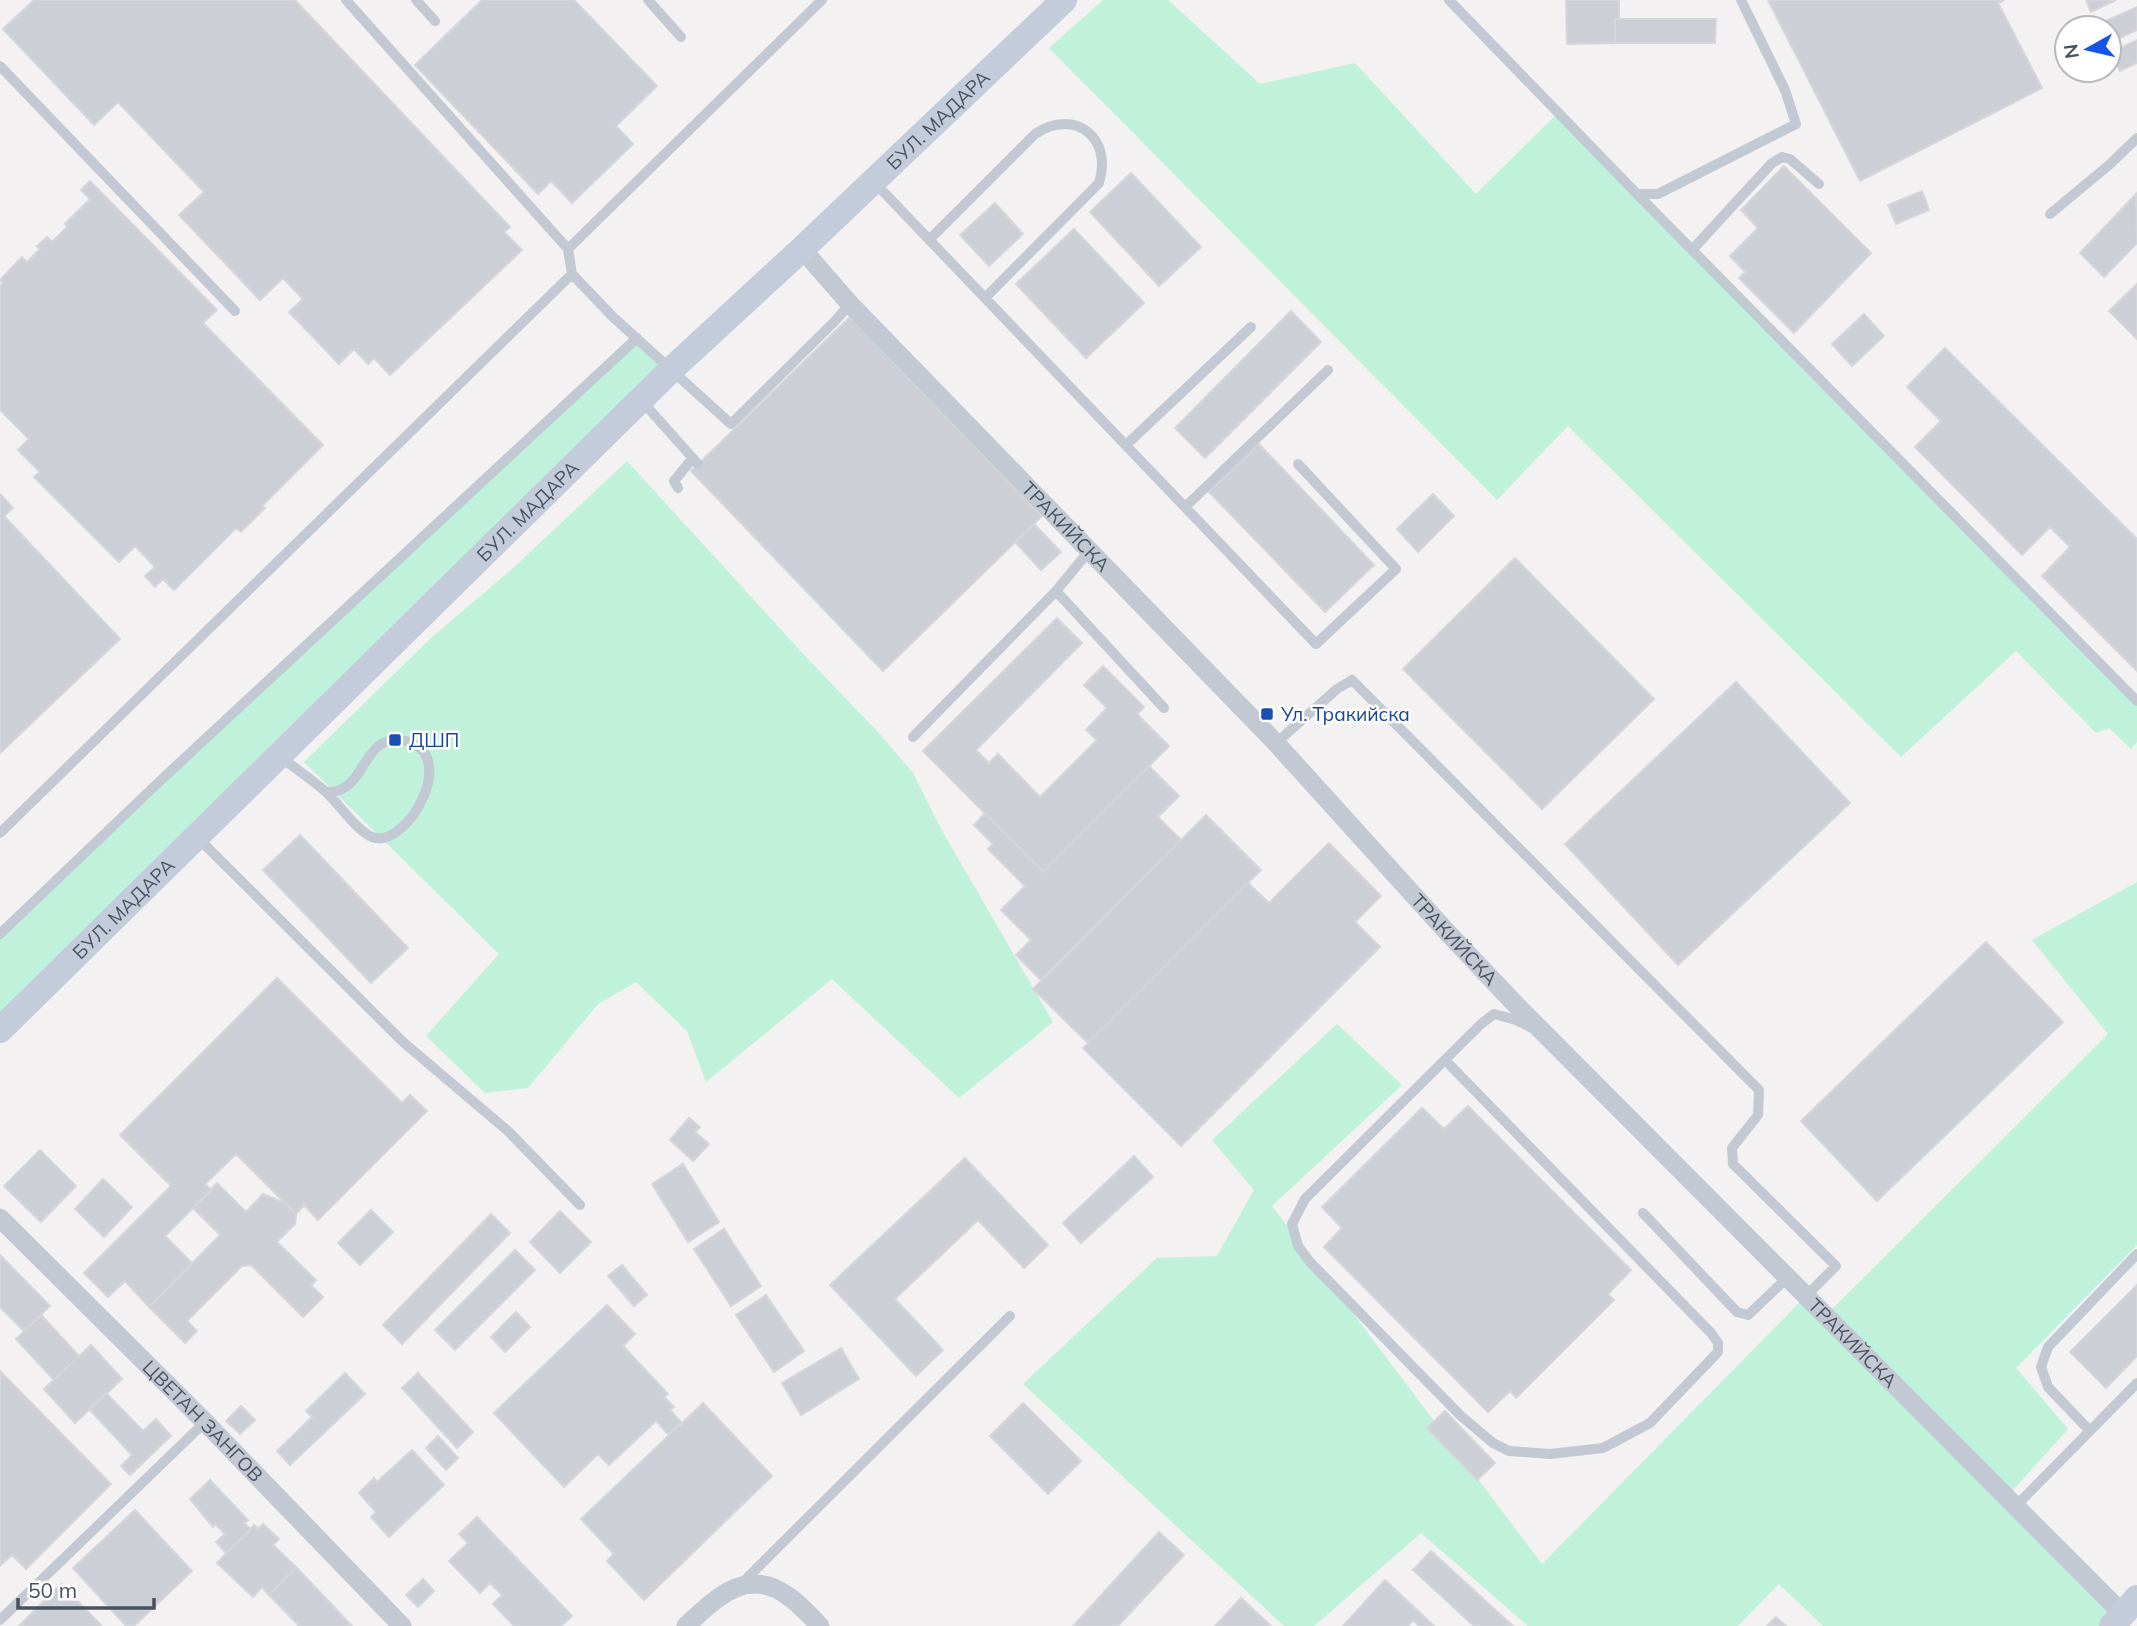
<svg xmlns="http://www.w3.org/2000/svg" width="2137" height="1626" font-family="Mulish,sans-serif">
<rect width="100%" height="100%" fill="#f3f1f1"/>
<path fill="#c0f1da" d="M1103 0H1168L1260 84 1355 63 1476 194 1558 113 2137 701V742L2131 749 2109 728 2096 733 2016 651 1901 757 1568 426 1497 500 1049 48Z
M637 338 671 370 0 1030V934Z
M627 461 806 657 877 731 913 773 941 829 1053 1022 959 1098 832 979 706 1082 687 1031 636 982 598 1004 528 1088 485 1093 426 1036 499 954 304 762 432 637 511 570Z
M2137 882V1245L2016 1368 2068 1429 2006 1498 2123 1614 2112 1626H1823L1779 1584 1738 1626H1528L1421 1533 1314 1626H1284L1023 1384 1157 1258 1217 1256 1254 1190 1212 1140 1337 1024 1402 1085 1272 1206 1542 1564 1807 1295 1827 1314 2108 1034 2032 940Z"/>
<path fill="#cdcfd6" stroke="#d5d6dc" stroke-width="2" d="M34 0H295L510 227 504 232 522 250 390 375 374 358 368 364 354 349 339 364 289 312 303 299 283 278 260 300 179 215 204 192 118 102 94 125 3 29Z
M482 0H574L657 86 616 126 633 144 572 203 551 181 538 194 415 65Z
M1566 0H1619V19H1615V43L1567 44Z
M1768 0H2004L1998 3 2042 88 1860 181Z
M2086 0H2116L2091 12Z
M2137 7V30L2109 43V28H2101L2099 24Z
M1615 19H1716L1715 43H1615Z
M2137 40V63L2120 71 2111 52Z
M1784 166 1871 253 1794 333 1739 278 1745 272 1730 256 1758 228 1741 210Z
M1131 173 1201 247 1159 286 1090 212Z
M90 181 217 310 203 323 323 445 262 506 265 508 241 532 236 528 174 590 163 579 155 587 145 576 155 567 135 546 119 562 34 477 40 472 18 450 29 439 0 410V286L3 283 0 280 22 257 27 262 40 249 37 246 47 237 52 242 67 227 65 224 90 199 81 190Z
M1922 191 1929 210 1896 224 1888 205Z
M2136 194 2137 243 2104 277 2080 253Z
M995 203 1023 234 989 266 960 235Z
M1074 229 1144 303 1086 358 1016 284Z
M2137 284V339L2109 311Z
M1291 311 1321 342 1205 458 1175 428Z
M1864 314 1884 336 1852 366 1832 344Z
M850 317 1042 516 883 671 691 471Z
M1945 348 2137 539V671L2042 576 2070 547 2050 527 2022 555 1915 447 1941 421 1907 387Z
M1259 444 1374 565 1325 612 1209 492Z
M0 494 13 508 4 516 120 639 0 753Z
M1433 494 1454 516 1418 552 1397 529Z
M1034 524 1061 552 1041 570 1015 542Z
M1515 558 1654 699 1542 809 1403 669Z
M1057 618 1082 643 976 750 989 763 998 754 1040 797 1097 740 1086 730 1107 708 1084 685 1103 666 1144 707 1137 714 1169 746 1043 872 923 751Z
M1736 682 1850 803 1678 965 1565 844Z
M1149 766 1179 796 1158 817 1181 840 1041 980 1016 955 1031 940 1001 910 1025 886 988 849 993 844 974 825 985 813 1043 872Z
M1206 815 1261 870 1088 1043 1033 989Z
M300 835 408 948 371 983 263 870Z
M1329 843 1381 896 1355 922 1380 947 1181 1146 1083 1048 1248 883 1269 903Z
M1986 942 2063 1022 1877 1201 1801 1121Z
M277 978 402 1103 410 1095 427 1111 318 1220 304 1205 296 1214 236 1154 205 1184 211 1190 165 1236 192 1263 149 1307 125 1281 108 1297 84 1273 171 1186 120 1135Z
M1468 1106 1631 1270 1608 1294 1614 1300 1516 1398 1510 1391 1488 1412 1324 1247 1342 1228 1322 1207 1422 1108 1444 1129Z
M689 1118 700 1127 695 1132 709 1144 693 1161 670 1140Z
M40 1150 76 1186 41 1222 4 1186Z
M1134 1156 1153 1177 1081 1243 1063 1223Z
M965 1158 1048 1245 1024 1268 978 1220 895 1299 943 1350 916 1376 830 1285Z
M683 1164 719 1222 688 1242 652 1184Z
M103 1179 132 1207 104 1237 75 1209Z
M217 1183 246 1212 263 1194 285 1203 296 1214 295 1224 277 1242 316 1280 311 1285 323 1297 303 1317 251 1265 242 1266 187 1321 197 1331 185 1343 149 1307 220 1235 193 1208Z
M371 1210 393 1232 360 1265 338 1243Z
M560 1211 591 1242 560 1273 530 1242Z
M491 1214 510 1233 402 1344 383 1325Z
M724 1229 761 1286 731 1306 694 1249Z
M515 1250 535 1270 455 1350 435 1330Z
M0 1255 50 1306 24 1331 0 1307Z
M622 1265 647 1295 634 1306 608 1276Z
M2137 1285V1356L2106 1388 2070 1352Z
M766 1295 804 1351 774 1372 736 1315Z
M607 1305 635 1334 623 1346 668 1394 664 1397 674 1407 670 1410 681 1422 668 1434 656 1421 609 1465 598 1454 564 1487 494 1413Z
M516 1312 530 1327 505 1352 491 1337Z
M41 1315 79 1356 54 1380 16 1339Z
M91 1345 122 1379 75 1423 44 1389Z
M841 1348 859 1379 801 1415 782 1383Z
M0 1371 111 1484 26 1569 12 1555 0 1566Z
M345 1373 365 1394 290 1465 277 1451 312 1417 306 1411Z
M418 1373 473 1432 457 1448 402 1388Z
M106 1393 143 1431 156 1419 171 1436 130 1475 121 1466 132 1455 89 1409Z
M703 1403 772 1476 644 1600 607 1561 614 1554 581 1519Z
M1023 1403 1081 1461 1048 1494 990 1436Z
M241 1406 255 1420 240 1434 226 1421Z
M1445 1411 1495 1463 1477 1480 1427 1428Z
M438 1436 458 1458 446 1470 426 1448Z
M412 1450 444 1485 389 1537 371 1517 376 1512 359 1493 374 1478 377 1482Z
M210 1480 248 1520 244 1523 251 1530 226 1553 216 1542 225 1534 215 1524 213 1527 190 1499Z
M135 1510 192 1571 134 1626H126L73 1568Z
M477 1517 572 1616 561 1626H514L493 1604 502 1595 490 1583 480 1593 449 1561 468 1543 459 1534Z
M263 1524 279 1539 273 1545 296 1567 269 1595 262 1587 253 1597 217 1563 254 1525 258 1529Z
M1159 1532 1184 1555 1118 1626H1073Z
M1431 1551 1513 1626H1474L1413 1570Z
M296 1567 352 1626H299L269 1595Z
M423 1579 434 1591 418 1607 406 1595Z
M1385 1580 1434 1626H1419L1413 1620 1408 1626H1343Z
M61 1584 101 1625 100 1626H19Z
M1241 1598 1271 1626H1215Z
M1776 1617 1786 1626H1767Z"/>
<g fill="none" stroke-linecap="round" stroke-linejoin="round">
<path stroke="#c2c9d3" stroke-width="10" d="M346 0 568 249 572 274 613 317 731 424 835 321 850 304
M416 0 435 21
M648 0 681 37
M1449 0 1637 194H1658L1796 124 1785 90 1741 0
M0 66 235 311
M874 182 1316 644 1396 569 1298 464
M1637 194 2137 701
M2050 214 2109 165 2137 138
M929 240 1035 134C1076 107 1113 139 1099 183L985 298
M568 249 822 0
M1692 250 1772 163 1782 157 1790 159 1819 184
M641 400 698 464
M1126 445 1251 327
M678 488 674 481 693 458
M1185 507 1328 370
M1089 551 1056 591 1164 708
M913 737 1056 591
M1276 743 1337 689 1352 680 1759 1090 1758 1115 1732 1148 1733 1164 1836 1266 1807 1295
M279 756C295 768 311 779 326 792 339 804 356 830 372 837 407 851 464 749 401 740 367 736 366 777 342 789 338 792 331 792 326 792
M0 833 572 274
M197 837 403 1042 509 1132 580 1205
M0 934 161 780 637 338
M1445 1060 1711 1333 1718 1343V1352L1650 1423 1603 1448 1550 1454 1509 1451 1493 1443 1461 1416 1310 1262 1298 1246 1292 1224 1305 1199 1481 1024 1494 1014 1516 1020 1530 1027
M1643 1213 1737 1312 1748 1315 1788 1277
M2090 1431 2048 1387 2041 1367 2048 1347 2137 1254
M2015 1507 2137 1383
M741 1584 1010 1316
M0 1620 205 1422"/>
<g stroke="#c2c9d3" stroke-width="19">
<path id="s1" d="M802 249 850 304 1276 743 1447 932 1518 1007 2123 1614"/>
<path id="s2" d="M0 1218 205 1422 402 1626"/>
<path d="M686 1626C716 1598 747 1566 788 1596 800 1604 810 1616 820 1626"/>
</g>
<g stroke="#c4cbda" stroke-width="26">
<path id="s3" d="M0 1030 674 367 802 249 1064 0"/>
<path d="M2112 1626 2137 1598"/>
</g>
</g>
<g fill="#1a4fb4" stroke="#fff" stroke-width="2.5">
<rect x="1260" y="707" width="14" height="14" rx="3.5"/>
<rect x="388" y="733" width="14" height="14" rx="3.5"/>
</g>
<g text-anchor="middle" stroke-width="5" stroke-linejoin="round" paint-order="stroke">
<g font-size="19" fill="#48515f" stroke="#fff">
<text dy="7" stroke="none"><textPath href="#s3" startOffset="1307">БУЛ. МАДАРА</textPath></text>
<text dy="7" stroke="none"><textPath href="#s3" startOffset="740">БУЛ. МАДАРА</textPath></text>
<text dy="7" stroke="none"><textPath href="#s1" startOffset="383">ТРАКИЙСКА</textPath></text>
<text dy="7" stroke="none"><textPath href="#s3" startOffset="173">БУЛ. МАДАРА</textPath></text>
<text dy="7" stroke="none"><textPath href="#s1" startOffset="950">ТРАКИЙСКА</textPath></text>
<text dy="7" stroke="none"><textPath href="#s1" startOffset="1517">ТРАКИЙСКА</textPath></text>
<text dy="7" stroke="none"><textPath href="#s2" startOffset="287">ЦВЕТАН ЗАНГОВ</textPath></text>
</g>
<g font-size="19" fill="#164399" stroke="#fff" text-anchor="start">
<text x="1281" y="721">Ул. Тракийска</text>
<text x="409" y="747">ДШП</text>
</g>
</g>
<g transform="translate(2088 49) rotate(262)"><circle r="33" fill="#ffffff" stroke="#b6b9bf" stroke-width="2"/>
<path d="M0-5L12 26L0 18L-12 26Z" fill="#1553ea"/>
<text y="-10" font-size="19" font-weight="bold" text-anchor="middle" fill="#48515f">N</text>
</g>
<path d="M18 1598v10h136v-10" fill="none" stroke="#48515f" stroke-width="3.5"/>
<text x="28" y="1598" font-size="21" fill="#48515f" stroke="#ffffff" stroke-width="5" paint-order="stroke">50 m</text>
</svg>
